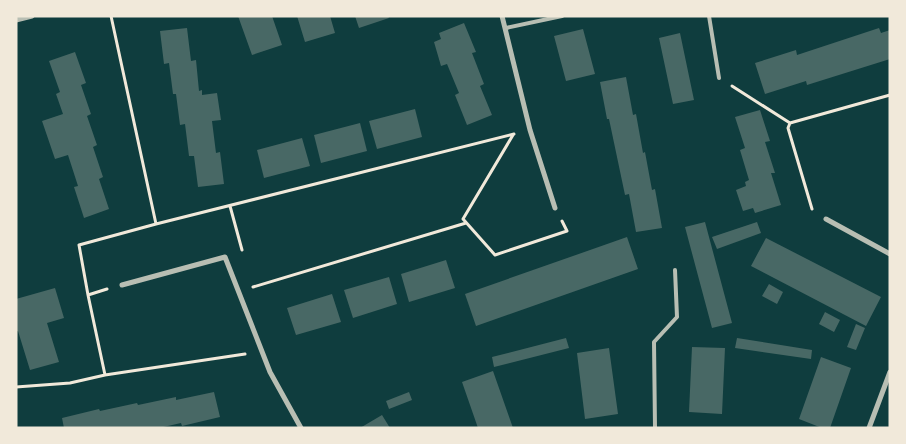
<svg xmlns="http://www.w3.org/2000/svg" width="906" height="444" font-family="Inter,sans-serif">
<rect width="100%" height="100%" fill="#0f3d3e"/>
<path fill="#486865" d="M238 16H272L282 45 252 55Z
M297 16H330L335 33 305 42Z
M355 16H388L389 18 359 28Z
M464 23 476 52 472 53 484 84 480 86 492 115 467 125 455 95 459 93 447 64 441 66 434 42 441 39 439 33Z
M187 28 191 61 196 60 199 91 202 90V95L217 93 221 120 212 121 216 153 220 152 224 184 198 187 194 156H189L185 124 180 125 176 94H173L169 63 164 64 160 31Z
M879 28 881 33 890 30V59L807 85 806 81 765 94 755 63 796 50 797 55Z
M583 29 595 74 566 81 554 36Z
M680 33 694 100 673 104 659 38Z
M75 52 86 83 81 85 91 114 87 116 97 145 93 147 103 177 99 179 109 209 84 218 74 187 78 186 68 155 55 159 42 121 63 114 56 94 60 92 49 61Z
M626 77 633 115 636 114 643 153 645 152 652 190 655 189 662 228 636 232 629 194 625 195 609 119H607L600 82Z
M415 109 422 137 377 149 369 121Z
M760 110 770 141 765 142 775 173H771L781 205 755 213 753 208 743 211 736 190 746 186 745 182 749 180 740 150 745 148 735 117Z
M360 123 367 151 321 163 314 135Z
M302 138 310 166 264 178 257 150Z
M705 222 732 323 712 328 685 227Z
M757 222 761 233 717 249 712 237Z
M627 237 638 269 476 326 465 294Z
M766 238 881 297 866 326 751 266Z
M446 260 455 288 409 302 401 274Z
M389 277 397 304 353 318 344 290Z
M769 284 783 292 777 304 762 296Z
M55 288 64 318 47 323 59 362 30 370 18 331 16 332V299Z
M332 294 341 322 296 335 287 308Z
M825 312 840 320 834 332 819 324Z
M856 324 865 328 856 350 847 347Z
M566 338 569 348 494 367 492 357Z
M737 338 812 350 811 359 735 348Z
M692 347 725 348 722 414 689 412Z
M609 348 618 414 585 419 577 353Z
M821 357 851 368 830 428H822L799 419Z
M493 371 513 428H478L462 382Z
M214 392 220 417 182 426 181 423 159 428H64L62 418 99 409 100 411 137 403 138 405 176 397V400Z
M409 392 412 400 389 409 386 401Z
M382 415 390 428H360Z"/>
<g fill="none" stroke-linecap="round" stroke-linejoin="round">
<path stroke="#f1e9da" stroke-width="3" d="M732 86 790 123 788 128 812 209
M790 123 890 95
M513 135 463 219 495 255 567 231 562 221
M230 206 242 250
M156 224 514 134
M253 287 466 223
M88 295 79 245 156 224 111 16
M105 375 88 295 107 289
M16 387 70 383 105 375 245 354"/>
<path stroke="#b8beb3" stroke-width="4" d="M709 16 719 78
M506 28 562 16
M655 428 654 342 677 317 675 270"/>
<path stroke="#b8beb3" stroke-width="5" d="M502 16 530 130 555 208
M16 20 32 16
M826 219 890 254
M122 285 225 257 270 372 301 428
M869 428 890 372"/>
</g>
<rect width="906" height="444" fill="none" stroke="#f1e9da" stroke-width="35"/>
</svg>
